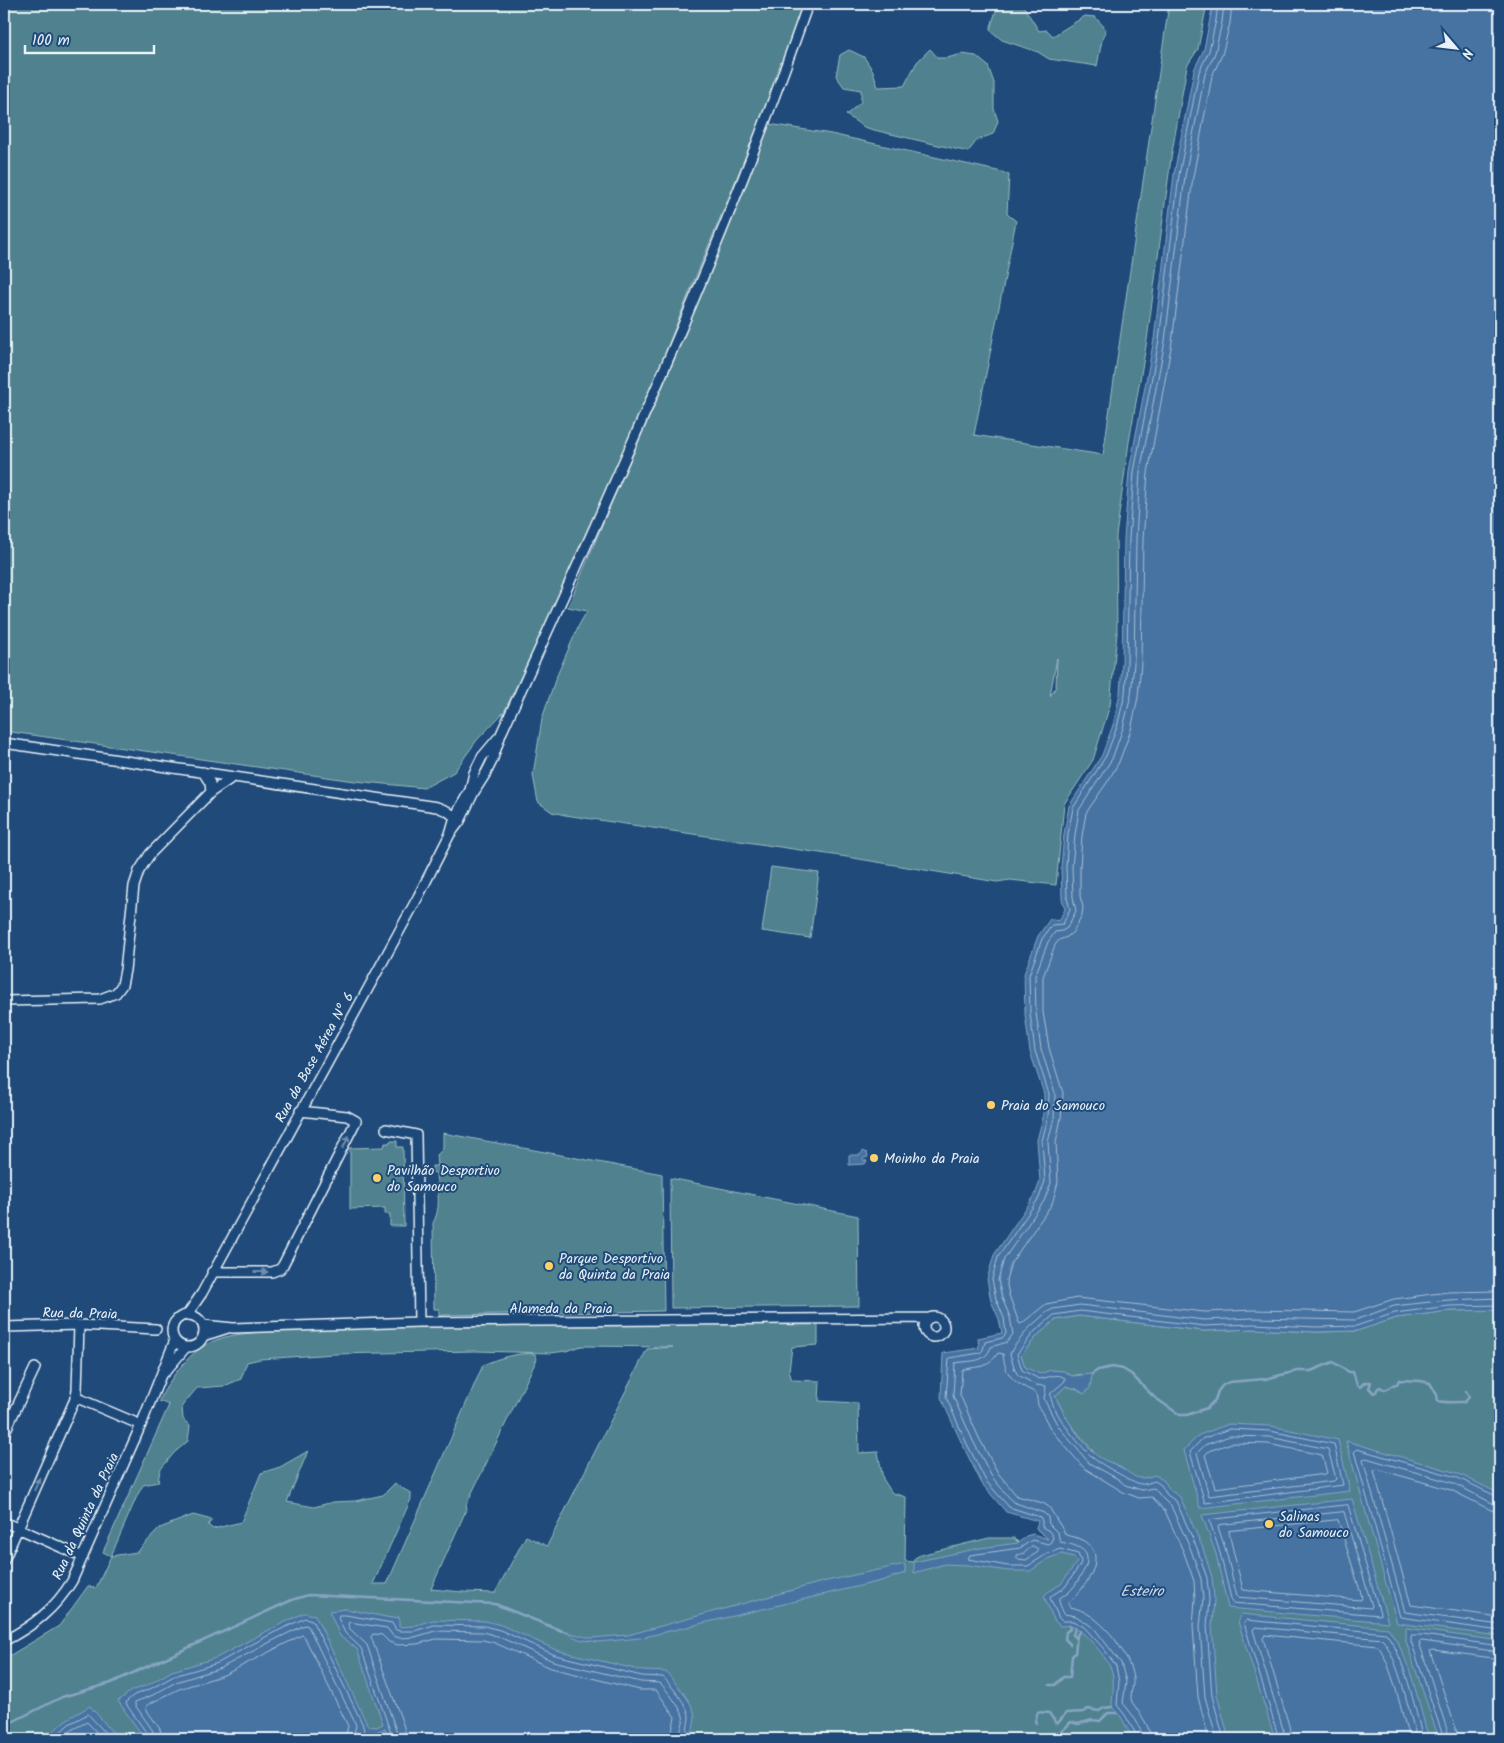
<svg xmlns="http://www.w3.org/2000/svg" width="1504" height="1743" font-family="Kalam,sans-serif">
<rect width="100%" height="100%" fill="#1f4a7a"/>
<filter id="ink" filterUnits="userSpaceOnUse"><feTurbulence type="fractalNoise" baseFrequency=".02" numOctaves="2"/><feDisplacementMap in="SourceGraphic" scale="10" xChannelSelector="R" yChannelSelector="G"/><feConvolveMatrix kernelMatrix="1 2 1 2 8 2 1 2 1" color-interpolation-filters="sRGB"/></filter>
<g filter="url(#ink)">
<path fill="#4f828e" stroke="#9cbac3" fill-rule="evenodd" d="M4 4H804L762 117 689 293 640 417 563 589 504 712 477 740 454 772 424 788 355 781 4 731Z
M998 4H1022L1039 31 1047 30 1053 36 1085 16 1095 17 1106 29 1102 40 1097 66 1049 59 1038 52 1002 40 990 30Z
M1169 4H1207L1198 49 1187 66 1171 158 1147 340 1129 442 1116 536 1117 633 1110 705 1093 760 1064 804 1056 885 1010 880 997 882 847 857 565 815 552 812 538 802 533 775 542 719 555 680 579 625 587 611 568 607 769 124 831 134 1002 172 1009 175 1007 214 1016 221 974 435 1103 455ZM1057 658 1056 687 1050 696Z
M930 49 938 58H947L962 54 976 56 988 66 994 83V109L998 121 993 134 977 140 968 152 874 130 864 127 846 115 861 102V90L844 87 836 76 840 55 849 50 864 57 873 71 878 87 904 86 917 62Z
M771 867 819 873 810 938 762 931Z
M443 1133 662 1174 664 1311 443 1315 439 1319V1309H434L433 1223C442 1207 437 1189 436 1173L432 1172V1166H438L437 1155 443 1149Z
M390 1141H397V1147H403L404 1226H390V1214H385V1208L350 1209V1148L384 1147 385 1143H389Z
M670 1178 858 1216 859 1306 671 1308Z
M1500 1310V1739H4V1659L59 1626 88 1586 96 1588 111 1556 103 1552 169 1405 159 1401C171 1376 190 1350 216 1340 234 1333 255 1333 274 1331L527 1322 818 1325V1345L792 1347 789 1371 792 1380 820 1381 819 1401 858 1403 859 1453 878 1452 883 1479 892 1493 906 1497 905 1561 913 1562 915 1558 920 1555 989 1538H1014L1019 1543C1033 1529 1033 1537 1048 1539 1045 1534 1039 1533 1036 1528L1096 1455 1068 1421 1055 1396 1066 1386 1077 1389 1081 1374 1072 1376C1061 1369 1052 1370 1040 1375L1025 1367 1021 1355 1038 1335 1055 1320 1079 1316 1204 1331 1253 1329 1317 1332 1356 1331 1396 1318 1449 1311ZM581 1346 673 1347 647 1349 547 1546 526 1536 495 1593 463 1592 431 1589 467 1508 466 1505 537 1359 535 1354C517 1352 499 1358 483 1365L387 1584H373L411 1499V1493L394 1484 383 1495 355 1501 333 1502 314 1507 287 1502 308 1451 280 1467 261 1473 241 1522 213 1529 208 1525 212 1520 193 1515 160 1528 137 1552 111 1556 137 1496 143 1485 158 1482 160 1470 174 1453 188 1441 190 1426 183 1419 182 1406 197 1388 224 1386 241 1379 247 1362 260 1359 335 1354 475 1351 551 1353 566 1351Z"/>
<path fill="#4773a2" stroke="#87a5c4" d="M1213 4H1500V1310L1449 1311 1396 1318 1357 1331 1317 1332 1253 1329 1204 1331 1079 1316 1055 1320 1038 1335 1021 1355 1025 1367 1040 1374 1051 1370 1064 1371 1072 1376 1092 1374 1090 1388 1084 1394 1077 1389 1066 1386 1055 1396C1065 1417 1078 1438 1095 1454 1102 1460 1112 1463 1120 1467 1135 1476 1136 1482 1155 1475L1164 1481 1171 1491 1180 1497 1202 1546 1212 1577 1214 1599 1212 1625 1217 1695 1229 1739H1133L1121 1717 1112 1707C1112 1695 1115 1684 1112 1672 1109 1659 1084 1630 1071 1626 1068 1625 1063 1626 1060 1626L1054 1620 1044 1596 1048 1592 1061 1584 1077 1562 1074 1557 1062 1554 1049 1558 1030 1571H1008L968 1565 945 1564 914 1573V1562L980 1548 1018 1543 1026 1536 1033 1534 1048 1539 1036 1528 1038 1521 1006 1512 982 1484 963 1446 941 1398 943 1353 979 1348 978 1338 1002 1333 999 1319 991 1301 987 1279 994 1255 1035 1195 1040 1181 1037 1140 1043 1117 1044 1094 1030 1052 1025 1014 1024 974 1038 936 1050 919 1059 921 1065 909 1062 899 1061 867 1064 834 1069 806 1102 755 1113 725 1120 693 1122 663 1124 539 1129 471 1154 339 1174 174 1194 70 1204 49Z
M863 1151 867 1153 868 1157 864 1158 863 1160 867 1161 865 1164 849 1165V1155H860Z
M1229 1424 1271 1426 1338 1440 1350 1491 1200 1508 1184 1450 1199 1435Z
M1346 1441 1457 1473 1500 1494V1636L1397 1623Z
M1352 1499 1388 1622 1228 1608 1216 1554 1202 1515Z
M905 1564V1573L881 1581 640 1638 598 1642 579 1639 562 1631 591 1638 628 1635 822 1582Z
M346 1609 391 1618 399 1617V1627L413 1626 433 1620 485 1621 501 1625 556 1650 643 1671 666 1672C673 1680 692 1702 694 1712 697 1721 691 1730 692 1739H388L385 1729 369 1734 361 1739H145L118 1701 131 1691 148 1685 172 1671 216 1658 269 1630 304 1613 315 1615 368 1726 377 1727 383 1724 357 1649 340 1636 329 1611Z
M1241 1614 1388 1628C1411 1658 1418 1703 1429 1739H1275L1238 1621Z
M1406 1628 1500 1641V1739H1439L1406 1641Z
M90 1706 118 1739H44L66 1720Z"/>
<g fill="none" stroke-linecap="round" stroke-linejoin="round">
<path stroke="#a8bfd6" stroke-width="1" d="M1232 4 1230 23 1222 55 1212 76 1193 177 1172 342 1148 473 1143 540 1141 663 1138 697 1131 730 1119 762 1108 781 1086 813 1082 836 1080 868V896L1083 907 1082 915 1073 932 1067 937 1059 940 1055 945 1043 977V1012L1049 1048 1063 1093 1061 1118 1056 1142 1058 1182 1052 1204 1011 1263 1006 1280 1009 1295 1019 1323 1021 1324 1046 1304 1077 1298 1205 1312 1253 1310 1354 1312 1394 1299 1448 1292 1500 1291
M1230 1429 1270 1431 1334 1444 1343 1485 1205 1503 1190 1452 1202 1439Z
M1230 1436 1269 1437 1328 1449 1336 1479 1334 1481 1209 1496 1197 1453 1205 1445Z
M1232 1443 1268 1444 1322 1455 1327 1473 1325 1474 1215 1488 1205 1455 1209 1451Z
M1500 1498 1456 1477 1357 1449 1354 1451 1400 1617 1500 1631
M1348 1505 1380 1613V1615L1232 1603 1220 1553 1210 1522V1520Z
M1500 1505 1494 1504 1453 1483 1366 1458 1363 1460 1405 1612 1500 1625
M1344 1512 1372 1606 1371 1608 1237 1597 1226 1551 1218 1527 1219 1525Z
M1500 1512 1491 1510 1451 1490 1377 1469 1374 1471 1411 1605 1500 1617
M1338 1520 1362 1597 1361 1600 1243 1590C1241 1581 1229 1536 1229 1531Z
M1033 1546 1038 1549V1552L1026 1560 1017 1559V1555L1024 1553Z
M52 1739 69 1724 88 1714 111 1739
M61 1739 73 1729 87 1722 103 1739
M149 1739 148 1735 126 1704 127 1701 134 1695 150 1689 174 1676 218 1663 271 1634 305 1618 312 1620 362 1723 364 1730 360 1735 359 1739
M155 1739 153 1731 135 1705V1702L153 1695 176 1682 221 1668 274 1640 305 1625 308 1626 356 1725 353 1739
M162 1739 160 1729 146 1709 147 1705 179 1689 224 1675 302 1635 304 1636 348 1726 345 1739
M393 1739 361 1648 345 1633 338 1618 339 1615H346L392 1623 396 1630 400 1631H414L434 1625 484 1626 500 1630 555 1655 642 1676 663 1677C670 1684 689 1707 689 1716 689 1725 685 1731 688 1739
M399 1739 367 1645 350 1629 348 1624 349 1622 387 1628 393 1636 400 1638 415 1637 435 1631 483 1632 497 1636 553 1661 641 1682 660 1683C666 1689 681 1708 683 1716 685 1724 678 1730 681 1739
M407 1739 403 1724 371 1637 373 1634 382 1635 389 1642 398 1645 417 1644 436 1639 483 1640 495 1643 551 1668 640 1690H656L675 1717 672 1731 673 1739
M1137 1739V1736L1125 1715 1117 1705 1119 1682 1116 1666 1104 1649 1084 1627 1073 1621H1062L1059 1618 1050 1598 1051 1596 1065 1587 1080 1565 1081 1561 1078 1554 1060 1549 1047 1554 1028 1566H1008L968 1559 970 1555 1020 1548 1032 1540 1048 1544 1051 1542 1053 1537 1049 1531 1042 1527V1521L1040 1517 1009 1507 986 1481 967 1444 946 1397 949 1358 980 1353 983 1350 985 1342 1002 1338 1006 1334 1004 1318 996 1299 992 1279 998 1257 1039 1198 1045 1181 1042 1141 1048 1117 1049 1094 1035 1051 1030 1013 1029 975 1042 939 1052 925 1063 924 1070 909 1067 898 1066 867 1068 834 1073 808 1106 756 1117 727 1125 694 1127 663 1129 539 1134 472 1159 340 1179 175 1199 72 1209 51 1216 20 1218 4
M1143 1739C1142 1726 1131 1713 1123 1703L1126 1682 1121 1663 1094 1628 1076 1616 1064 1614C1063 1611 1058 1602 1059 1599 1059 1597 1066 1595 1068 1593 1073 1589 1077 1582 1080 1577 1096 1553 1083 1546 1060 1542L1058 1533 1049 1524 1048 1517 1044 1513 1013 1502 992 1477 973 1441 953 1396 955 1363C970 1360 985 1364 991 1347L1007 1342 1013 1334 1010 1317 1002 1298 998 1280 1004 1259 1044 1201 1051 1183 1048 1142 1054 1118 1055 1093 1041 1049 1036 1013 1035 976 1048 942 1055 932 1062 931 1067 928 1076 911 1073 897 1072 867 1075 835 1079 810 1112 759 1123 728 1131 695 1134 663 1136 539 1140 472 1165 341 1185 176 1205 74 1215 53 1222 22 1224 4
M1151 1739C1150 1725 1139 1713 1132 1702 1129 1696 1134 1686 1133 1679 1130 1652 1098 1611 1070 1607L1068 1604C1070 1600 1073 1599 1076 1596 1088 1582 1107 1556 1085 1541 1080 1538 1072 1537 1066 1535L1049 1507 1043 1503 1017 1496 998 1473 979 1438 960 1395 962 1370C979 1365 987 1370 998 1353L1003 1354C1005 1378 1016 1383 1036 1393L1038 1405 1051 1430 1084 1468 1123 1492 1139 1498 1152 1497 1165 1511 1184 1553 1194 1581 1195 1599 1193 1626 1198 1697 1209 1739
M1217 1739 1205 1697 1200 1626 1203 1599 1201 1579 1191 1550 1171 1506 1163 1499 1154 1488 1142 1490 1125 1485 1118 1479 1089 1463 1058 1426 1044 1399 1046 1386 1036 1385 1018 1375 1015 1370 1010 1354 1013 1348 1029 1328 1047 1312 1053 1309 1080 1305 1204 1320 1253 1318 1355 1320 1394 1306 1448 1300 1500 1298
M1224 1739 1212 1696 1207 1626 1209 1599 1207 1578 1197 1548 1176 1501 1167 1495 1161 1485 1155 1481C1150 1482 1145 1485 1140 1484 1133 1482 1098 1463 1092 1457 1081 1447 1047 1407 1051 1393L1065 1381V1378C1056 1372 1049 1378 1039 1379L1022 1370 1017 1354 1034 1332 1054 1315 1080 1311 1204 1326 1253 1324 1317 1327 1356 1326 1395 1313 1449 1306 1500 1305
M1279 1739 1244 1623 1246 1620 1386 1633C1405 1657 1415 1709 1423 1739
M1286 1739 1253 1630 1255 1627 1382 1639C1399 1659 1409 1713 1417 1739
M1293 1739 1263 1638 1265 1635 1378 1646C1391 1662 1403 1717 1409 1739
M1444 1739 1411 1641V1635H1423L1500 1646
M1450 1739 1419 1642 1422 1641 1500 1652
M1458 1739 1457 1732 1430 1651 1433 1650 1500 1659"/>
<path stroke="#87a5c4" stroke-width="2.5" d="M1092 1374 1098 1370 1112 1367 1123 1369 1131 1374 1154 1397 1180 1415H1187L1207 1408 1215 1400 1218 1391 1223 1385 1229 1382 1265 1379 1297 1371H1311L1333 1362 1349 1372H1353L1357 1385 1360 1387 1365 1382H1371L1369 1388 1374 1393 1376 1392 1378 1388 1380 1387 1385 1390 1393 1385 1397 1384 1399 1380 1421 1381 1430 1383 1437 1395 1438 1401C1444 1403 1457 1402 1465 1402L1469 1397 1466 1391
M1069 1626 1070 1629 1066 1632 1065 1639 1070 1644
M1075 1628 1073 1635 1076 1639
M1050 1685H1055L1063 1677H1070L1072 1656 1075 1653 1077 1635 1080 1631
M1036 1723 1035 1721 1038 1712 1049 1713 1056 1723 1059 1722 1066 1713 1084 1712 1088 1709 1099 1711 1104 1708 1112 1707
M4 1726 62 1697 111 1683 292 1600 308 1595 495 1604 562 1631
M1057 1739 1058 1735 1071 1722 1078 1724 1092 1720 1100 1721 1108 1713H1117"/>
<defs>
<path id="street" d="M4 743 437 807 447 811 455 817
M203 772 210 783 211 792
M450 834 460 821 474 792 486 773 492 761 501 734C610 494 721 253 808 4
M4 1001 100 999 116 993 122 985 125 970 134 886 139 871 150 854 211 792 233 777
M386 1129 416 1135 419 1322
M212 1272H272L280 1269 283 1265 356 1121 347 1116 300 1111
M187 1315 202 1293 418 897 450 834 455 817 470 790 474 773 482 757 498 738
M172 1331a16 16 0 1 1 32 0a16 16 0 1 1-32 0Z
M924 1327a10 10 0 1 1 20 0a10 10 0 1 1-20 0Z
M203 1325 233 1328 419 1322 930 1318
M4 1327 79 1325 156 1329
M203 1336 228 1328
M165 1372 186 1347
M75 1397 141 1425
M4 1434 35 1368
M4 1522 83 1557
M4 1560 75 1399 77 1390 79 1325
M4 1641C33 1626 55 1609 72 1581L141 1425 175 1340"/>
</defs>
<use href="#street" stroke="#e8f1f8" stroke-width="12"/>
<use href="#street" stroke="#1f4a7a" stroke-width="9"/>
</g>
<defs><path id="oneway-solid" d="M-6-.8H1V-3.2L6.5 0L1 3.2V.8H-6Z" transform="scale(1.25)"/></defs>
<g fill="#6f8dac">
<use href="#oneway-solid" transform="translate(346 1142) rotate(-63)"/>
<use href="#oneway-solid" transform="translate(261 1272)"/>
<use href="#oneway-solid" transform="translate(37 1484) rotate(-66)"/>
</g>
</g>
<g fill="#ffd166" stroke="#1f4a7a" stroke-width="2">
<circle cx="991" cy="1105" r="5"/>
<circle cx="874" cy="1158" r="5"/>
<circle cx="377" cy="1178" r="5"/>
<circle cx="549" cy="1266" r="5"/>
<circle cx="1269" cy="1524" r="5"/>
</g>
<g text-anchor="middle" stroke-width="4" stroke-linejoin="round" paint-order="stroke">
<g font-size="14" fill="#e8f1f8" stroke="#1f4a7a">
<text transform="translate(314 1057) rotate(-61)" y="5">Rua da Base Aérea Nº 6</text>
<text x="561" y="1313">Alameda da Praia</text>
<text transform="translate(80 1313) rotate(1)" y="5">Rua da Praia</text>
<text transform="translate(85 1516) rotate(-65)" y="5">Rua da Quinta da Praia</text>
</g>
<g font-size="14" fill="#e8f1f8" stroke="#1f4a7a" text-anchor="start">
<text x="1001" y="1110">Praia do Samouco</text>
<text x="884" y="1163">Moinho da Praia</text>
<text x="387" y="1175">Pavilhão Desportivo<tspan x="387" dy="16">do Samouco</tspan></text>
<text x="559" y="1263">Parque Desportivo<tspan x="559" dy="16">da Quinta da Praia</tspan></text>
<text x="1279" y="1521">Salinas<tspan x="1279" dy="16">do Samouco</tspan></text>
</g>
<g font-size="15" font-style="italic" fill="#d0deeb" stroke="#1f4a7a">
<text x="1142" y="1596">Esteiro</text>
</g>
</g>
<rect width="1504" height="1743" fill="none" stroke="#1f4a7a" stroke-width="20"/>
<rect x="10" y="10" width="1484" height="1723" fill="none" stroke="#e8f1f8" stroke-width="2" filter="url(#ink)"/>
<g transform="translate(1456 48) rotate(118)" stroke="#1f4a7a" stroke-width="4" paint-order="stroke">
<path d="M0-4L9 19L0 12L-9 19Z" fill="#e8f1f8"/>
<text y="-8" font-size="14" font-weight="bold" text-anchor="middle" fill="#e8f1f8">N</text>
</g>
<path d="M25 45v8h129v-8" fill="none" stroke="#e8f1f8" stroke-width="2.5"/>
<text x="32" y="45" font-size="15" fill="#e8f1f8" stroke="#1f4a7a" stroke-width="4" paint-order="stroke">100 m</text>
</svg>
